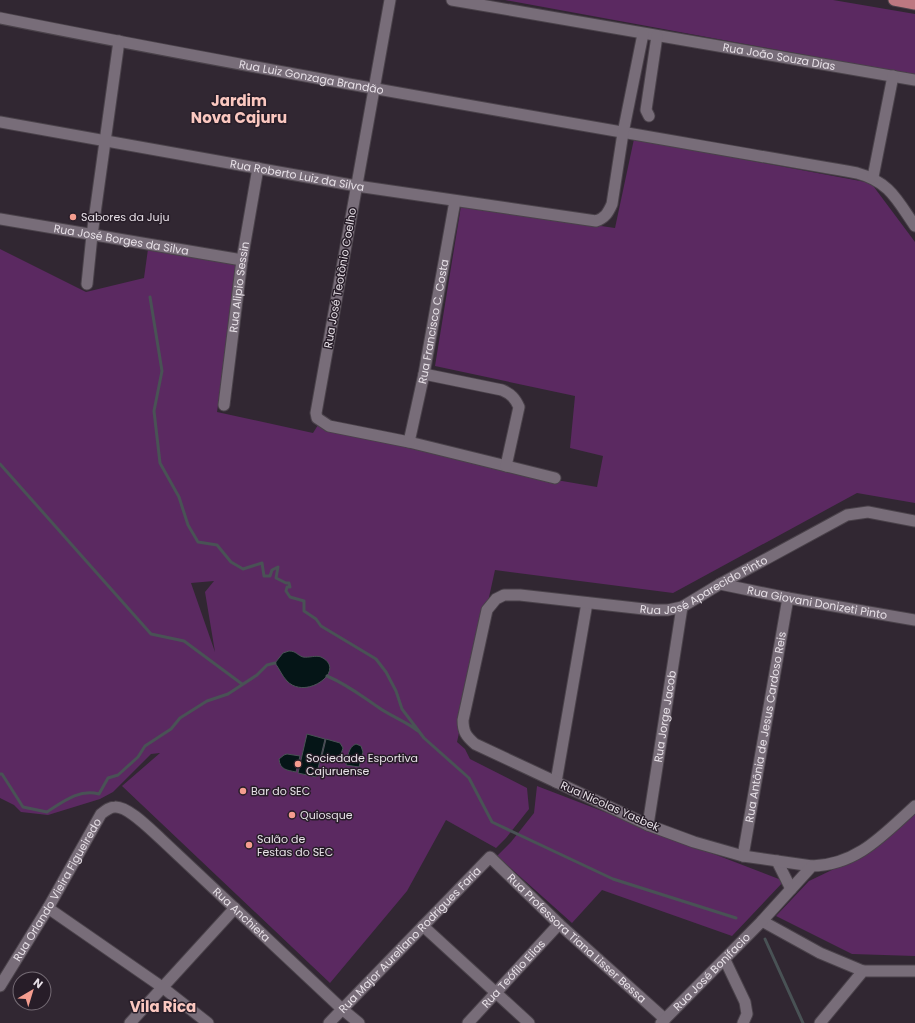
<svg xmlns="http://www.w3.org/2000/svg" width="915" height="1023" font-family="Poppins,sans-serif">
<rect width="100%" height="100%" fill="#312732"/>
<path fill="#5b2961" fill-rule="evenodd" d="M505 0H833L915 14V75Z
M634 139 871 183 915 242V503L857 493 673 593 495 570 457 742 465 749 470 759 527 788 529 809 506 838 496 848 446 820 407 891 330 983 122 786 160 753 151 754 113 792 100 799 48 815 21 812 14 805 0 798V249L86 292 144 278 148 249 230 261 238 268 217 412 313 433 318 425 510 472 597 487 603 456 570 448 575 396 435 366 461 206 615 228ZM214 581 205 592 215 652 191 583Z
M537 786 784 881 732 936 602 890 572 923 497 856 511 842 534 813Z
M915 809V956L852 954 776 916 809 881 863 855Z"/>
<path fill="#051517" stroke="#495255" d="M289 651C296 651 297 655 303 657 309 658 316 655 321 657 348 670 306 701 287 681 282 676 279 668 275 663L283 653Z
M307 734 325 739 316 777 298 773Z
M326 739 340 743 343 748 341 754 336 757 322 756Z
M356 744 361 746 363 752 359 767 346 765C348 757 348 747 356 744Z
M287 754 300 756 296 772C287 770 280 770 279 759L284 755Z"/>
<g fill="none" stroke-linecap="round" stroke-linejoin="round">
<path stroke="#495255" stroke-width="3" d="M150 297 162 371 154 411 160 463 179 497 188 525 198 542 217 545 231 562 243 569 262 563 264 576H270L272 570 278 567 276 578 286 583H289L290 587H287L286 591 290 597 304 601V611L316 619 321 626 376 659 386 672 396 691 402 709 424 738 469 778 492 822 613 879 736 918
M0 464 151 634 184 641 242 684
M327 676C348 685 360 695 378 707 390 716 406 721 418 731
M0 774H2L23 807 47 812C64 801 79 789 99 794L108 778 118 775 138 757 145 746 171 729 180 718 207 701 228 694 257 675 267 665 275 663
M765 939 803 1023"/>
<defs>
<g id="minor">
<path d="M390 0 316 413 317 418 329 426 409 442 555 478"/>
<path id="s1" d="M452 0 915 80"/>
<path id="s2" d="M0 18C285 75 571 123 857 173 890 182 897 200 915 226"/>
<path d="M649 116 646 110 657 36"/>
<path id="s3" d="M0 122 357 186 596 221C605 218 608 213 612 204L623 133 643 34"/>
<path d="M873 177 893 76"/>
<path id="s4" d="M0 219 242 260"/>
<path d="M87 284 92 235 119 41"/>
<path d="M424 374 502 390C511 394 515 398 519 407L506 466"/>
<path id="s5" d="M224 405 242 260 258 168"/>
<path id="s6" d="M409 442 424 374 455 201"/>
<path id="s7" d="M720 584 788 598 915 620"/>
<path d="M556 782 587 603"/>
<path id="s8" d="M648 825 682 607"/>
<path id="s9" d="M743 856 788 598"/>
<path d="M777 861 791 889"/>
<path id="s10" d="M812 866 743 856 694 842 648 825 475 744C466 736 463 732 463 720L487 610 496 599 504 595H520L653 610H668L682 607 720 584 847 515 868 512 915 521"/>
<path d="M48 908 162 987 208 1023"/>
<path d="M762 921 820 953 863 971"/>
<path d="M423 926 529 1023"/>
<path d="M725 960 745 1002 747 1014 743 1023"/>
<path id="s11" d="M0 986 48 908 101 814C106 810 110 807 115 807 128 806 151 830 161 839L342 1009 359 1023"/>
<path d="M130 1023 235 908"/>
<path id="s12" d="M329 1023 490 857 559 924 665 1019"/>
<path id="s13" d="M468 1023 559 924"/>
<path id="s14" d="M661 1023 762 921 812 866C857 865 883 835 915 806"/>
</g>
<path id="tertiary" d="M820 1023 863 971H915"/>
<path id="primary" d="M894 0 915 4"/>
</defs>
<use href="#minor" stroke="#4a424a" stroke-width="13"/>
<use href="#tertiary" stroke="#4a424a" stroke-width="13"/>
<use href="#primary" stroke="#4a424a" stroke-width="13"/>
<use href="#minor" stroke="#786d79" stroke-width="11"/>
<use href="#tertiary" stroke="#786d79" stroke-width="11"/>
<use href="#primary" stroke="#bd7881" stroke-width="11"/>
</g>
<g fill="#f59d8f" stroke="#271d28" stroke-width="1.5">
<circle cx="73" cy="217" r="4"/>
<circle cx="298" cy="764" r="4"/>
<circle cx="243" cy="791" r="4"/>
<circle cx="292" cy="815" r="4"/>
<circle cx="249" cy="845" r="4"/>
</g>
<g text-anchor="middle" stroke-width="3" stroke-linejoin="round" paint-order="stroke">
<g font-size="11" fill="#e7e0e7" stroke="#271d28">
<text dy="4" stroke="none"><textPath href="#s1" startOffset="332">Rua João Souza Dias</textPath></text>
<text dy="4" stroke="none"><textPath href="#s2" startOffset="317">Rua Luiz Gonzaga Brandão</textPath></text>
<text dy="4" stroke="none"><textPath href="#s3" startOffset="302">Rua Roberto Luiz da Silva</textPath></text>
<text dy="4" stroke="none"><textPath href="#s4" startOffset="123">Rua José Borges da Silva</textPath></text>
<text transform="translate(340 278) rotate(-80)" y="4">Rua José Teotônio Coelho</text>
<text dy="4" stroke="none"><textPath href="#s5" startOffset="119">Rua Alipio Sessin</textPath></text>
<text dy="4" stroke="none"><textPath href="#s6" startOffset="123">Rua Francisco C. Costa</textPath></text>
<text dy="4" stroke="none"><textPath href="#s10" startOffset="731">Rua José Aparecido Pinto</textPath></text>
<text dy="4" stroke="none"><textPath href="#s7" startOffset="99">Rua Giovani Donizeti Pinto</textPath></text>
<text dy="4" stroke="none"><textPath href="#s8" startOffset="110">Rua Jorge Jacob</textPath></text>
<text dy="4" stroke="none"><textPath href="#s9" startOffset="131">Rua Antônia de Jesus Cardoso Reis</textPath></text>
<text transform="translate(610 806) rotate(24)" y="4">Rua Nicolas Yasbek</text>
<text dy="4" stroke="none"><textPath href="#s11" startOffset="112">Rua Orlando Vieira Figueiredo</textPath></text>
<text dy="4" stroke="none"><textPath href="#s11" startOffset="383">Rua Anchieta</textPath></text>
<text dy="4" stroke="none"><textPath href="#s12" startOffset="350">Rua Professora Tiana Lisser Bessa</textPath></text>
<text dy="4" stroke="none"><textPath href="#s12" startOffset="116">Rua Major Aureliano Rodrigues Faria</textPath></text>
<text dy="4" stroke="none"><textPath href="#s14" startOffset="72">Rua José Bonifacio</textPath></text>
<text dy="4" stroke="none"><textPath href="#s13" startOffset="67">Rua Teófilo Elias</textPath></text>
</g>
<g font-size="11" fill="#e7e0e7" stroke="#271d28" text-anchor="start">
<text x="81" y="221">Sabores da Juju</text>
<text x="306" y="762">Sociedade Esportiva<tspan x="306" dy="13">Cajuruense</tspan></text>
<text x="251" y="795">Bar do SEC</text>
<text x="300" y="819">Quiosque</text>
<text x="257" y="843">Salão de<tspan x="257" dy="13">Festas do SEC</tspan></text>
</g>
<g font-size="15" font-weight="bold" fill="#fbc8c0" stroke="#271d28">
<text x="239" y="106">Jardim<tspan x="239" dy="17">Nova Cajuru</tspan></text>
<text x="163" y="1012">Vila Rica</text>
</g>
</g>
<g transform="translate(32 991) rotate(38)"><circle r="19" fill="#271d28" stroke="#746b74"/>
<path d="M0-3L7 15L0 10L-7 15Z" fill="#f59d8f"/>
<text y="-6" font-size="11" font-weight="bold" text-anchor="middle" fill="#e7e0e7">N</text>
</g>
</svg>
